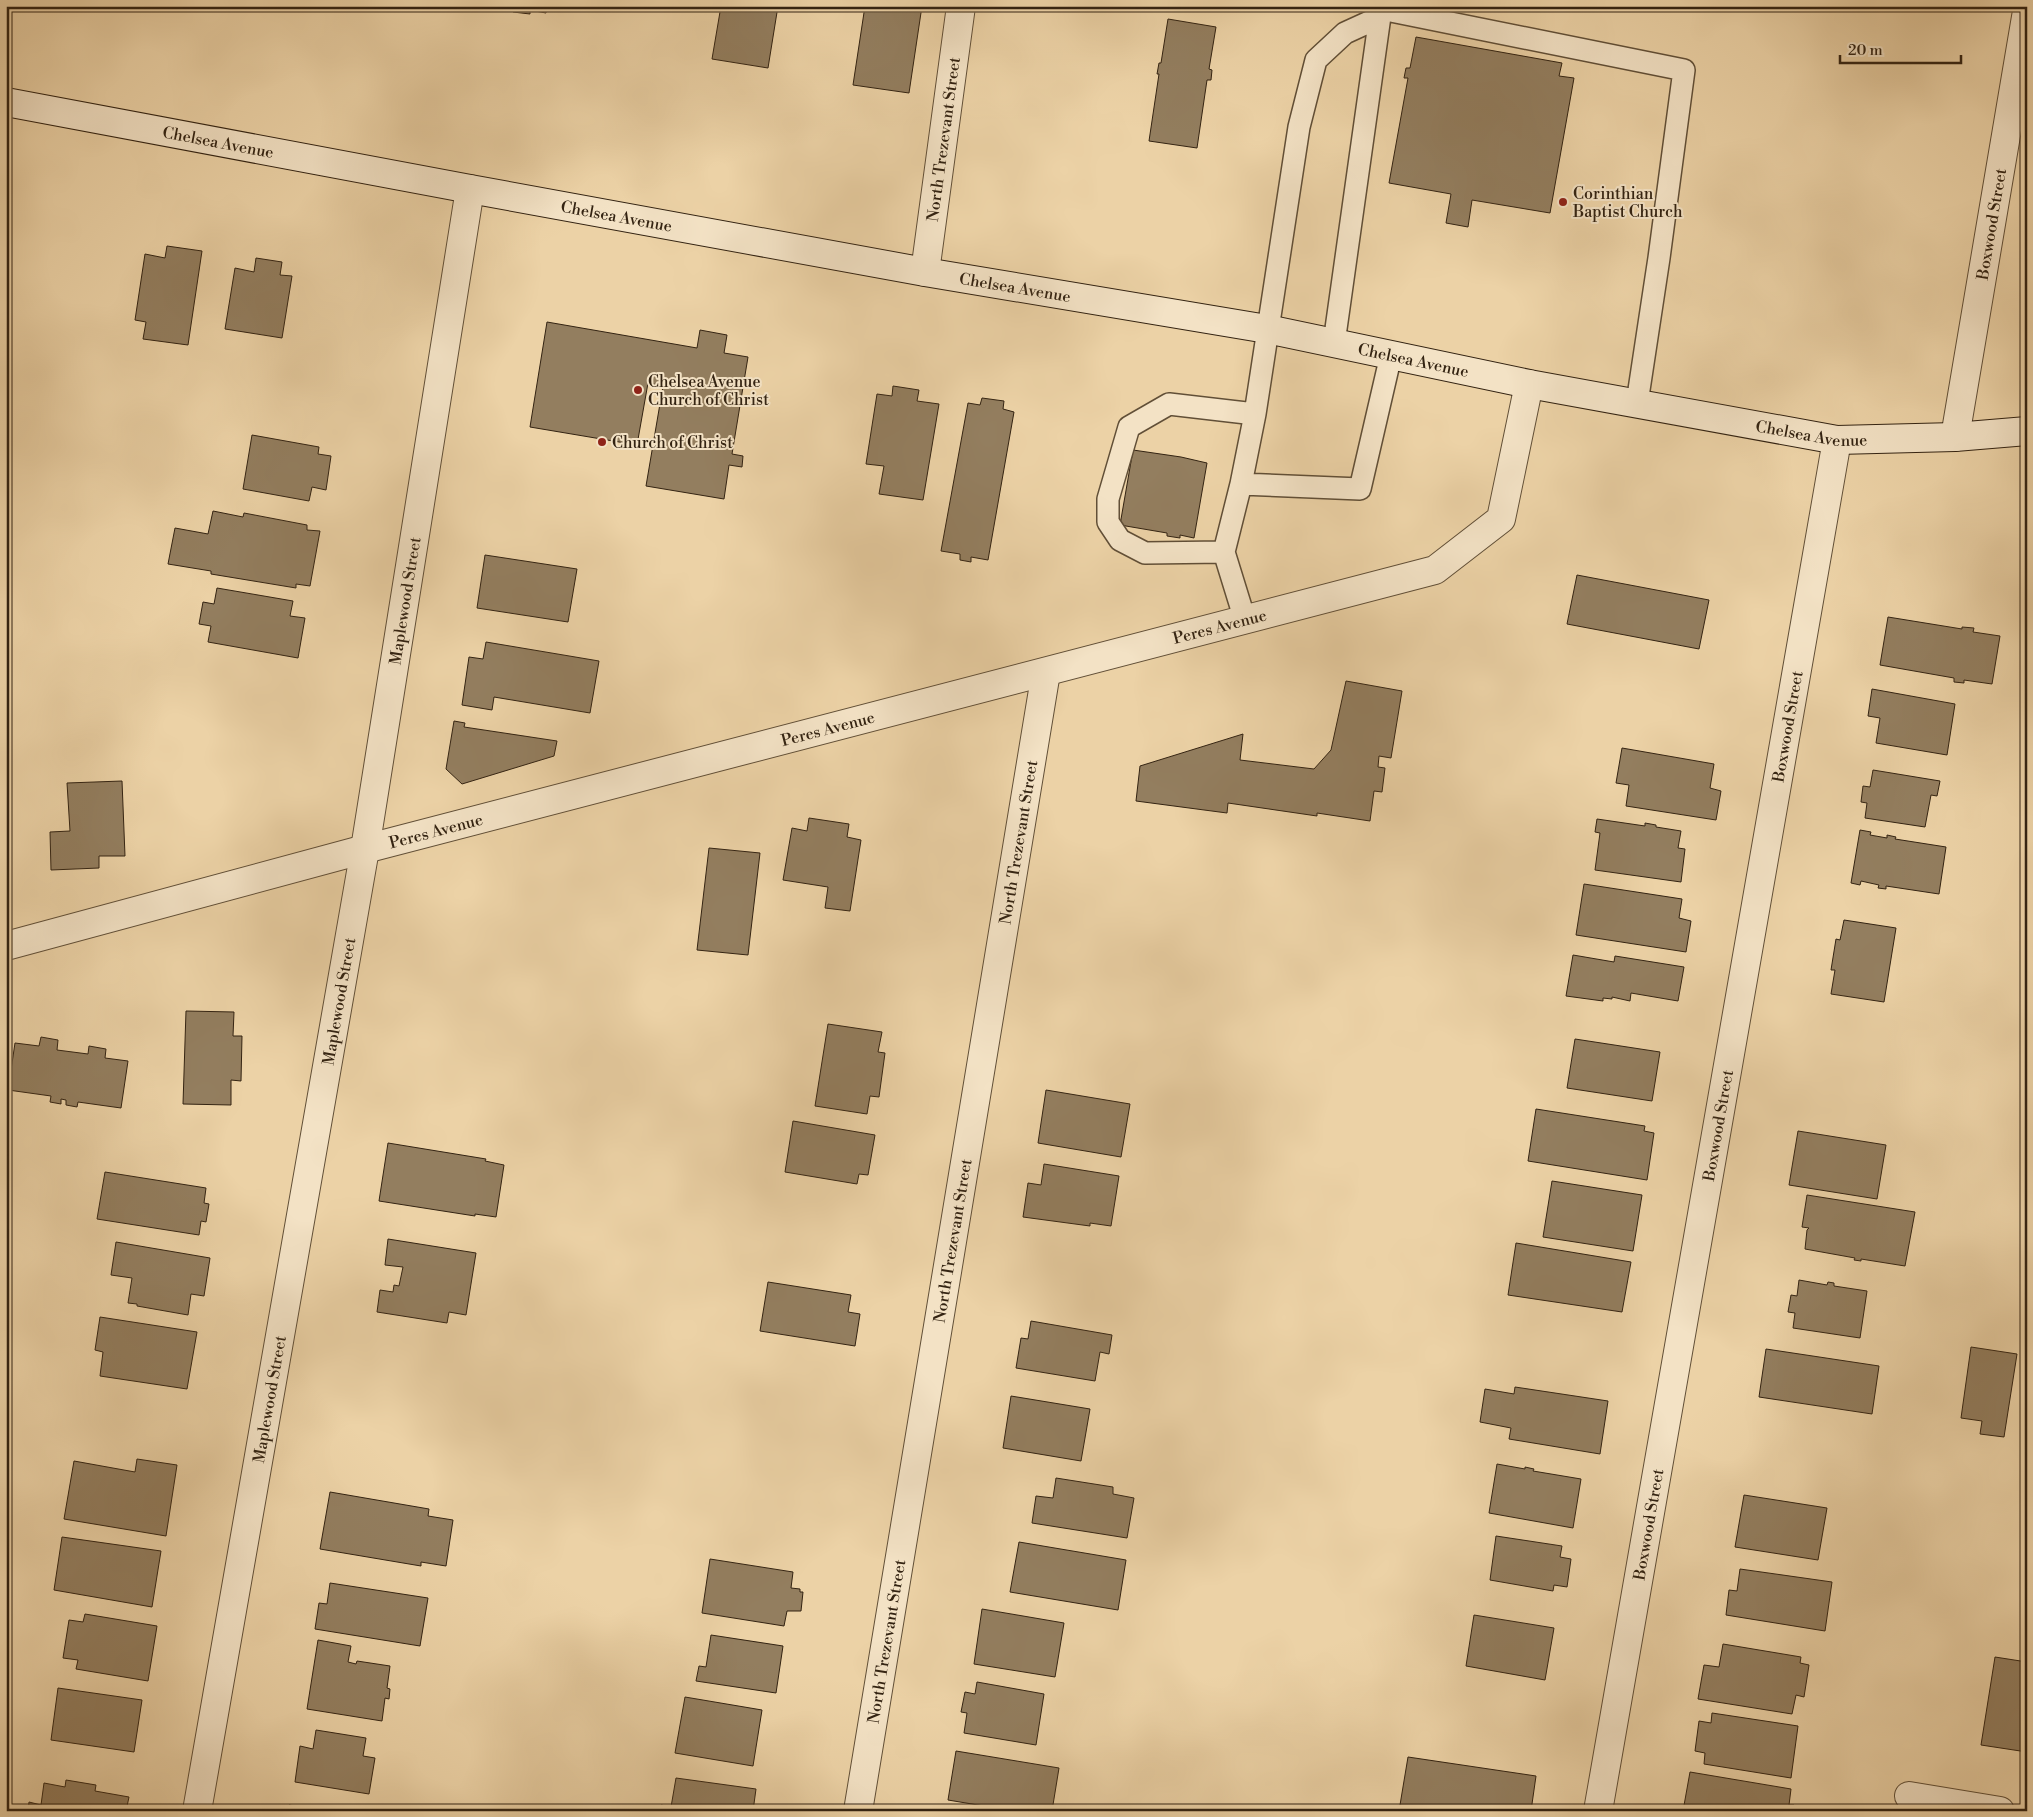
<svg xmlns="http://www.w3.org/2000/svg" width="2033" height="1817" font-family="'Libre Bodoni',serif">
<rect width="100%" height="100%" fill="#ecd2a6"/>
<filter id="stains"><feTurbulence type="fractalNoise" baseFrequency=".004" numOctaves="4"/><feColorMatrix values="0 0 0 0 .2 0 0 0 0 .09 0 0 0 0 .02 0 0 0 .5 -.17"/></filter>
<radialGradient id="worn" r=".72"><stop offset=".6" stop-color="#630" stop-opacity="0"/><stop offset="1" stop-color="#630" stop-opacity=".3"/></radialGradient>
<path fill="#937e5f" stroke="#332312" d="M432 6H464L463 11Z
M506 6H547L546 13 530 10V14L513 12V7Z
M721 6H778L768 68 712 59Z
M865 6H922L909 93 853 85Z
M1168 19 1216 27 1209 69 1212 70 1211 80H1207L1197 148 1149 141 1159 74H1157L1159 63H1161Z
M1416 37 1562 63 1559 76 1574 78 1550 213 1472 200 1468 227 1446 223 1451 194 1389 183 1408 78H1404L1406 68H1410Z
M167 246 202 251 188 345 143 339 146 322 135 320 145 254 165 258Z
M256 258 282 262 280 275 292 276 282 338 225 329 235 268 254 272Z
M547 322 697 348 700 330 727 335 724 353 748 357 732 454 743 456 742 467 729 465 724 499 646 486 663 386 648 383 637 445 530 427Z
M893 386 919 390 917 401 939 404 923 500 879 494 884 466 866 464 877 394 892 396Z
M982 398 1004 401 1003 409 1014 412 988 560 971 557V562L960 560V554L941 551 968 403 980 405Z
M252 435 319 447 318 454 331 456 326 490 312 487 309 501 243 489Z
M1133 450 1181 457 1207 463 1194 538 1180 535V538L1167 536V533L1120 525Z
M213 511 243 517 244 513 307 525V530L320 531 310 586 296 584V588L211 574V571L168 564 175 528 208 534Z
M485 555 577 569 568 622 477 608Z
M1577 575 1709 600 1699 649 1567 624Z
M217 588 293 601 290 616 305 618 298 658 208 642 211 626 199 624 203 602 214 604Z
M1888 617 1962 629V627L1974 628 1973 632 2000 636 1992 684 1964 680V683L1954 682V678L1880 665Z
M486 642 599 661 590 713 494 697 492 710 462 705 469 657 483 659Z
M1346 681 1402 691 1391 758 1379 756 1378 767 1385 768 1382 792 1374 791 1370 821 1317 813V816L1228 803 1227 813 1136 801 1140 766 1243 734 1240 760 1314 769 1331 750Z
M1872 689 1955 704 1947 755 1876 743 1880 718 1868 716Z
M454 721 465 723 464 727 557 741 554 756 462 784 446 769Z
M1622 748 1714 764 1710 788 1721 791 1716 820 1626 806 1629 785 1616 783Z
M1873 770 1940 781 1937 796 1931 795 1925 827 1865 818 1867 803 1861 802 1863 786 1870 787Z
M122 781 125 856H99V868L51 870 50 832 70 831 67 783Z
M809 818 849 824 847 837 861 840 850 911 825 908 828 887 783 880 792 828 807 831Z
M1597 819 1645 826V823L1656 825V827L1681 831 1678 848 1685 849 1681 882 1595 870 1600 833 1595 832Z
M1860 830 1871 832 1870 835 1887 838V835L1896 837 1895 839 1946 847 1939 894 1886 886V889L1878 888 1879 885 1861 881 1860 885 1851 883Z
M709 848 760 853 748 955 697 950Z
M1584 884 1682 899 1679 918 1691 921 1686 952 1576 935Z
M1844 920 1896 928 1884 1002 1831 994 1835 970H1831L1836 939 1840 940Z
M1573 955 1614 962 1615 956 1684 967 1678 1001 1631 993 1630 1001 1612 997V999L1603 998V1001L1566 996Z
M186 1011 234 1012 233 1036H242L241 1081 231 1080V1105L183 1104Z
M828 1024 882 1032 878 1052 885 1053 879 1097 870 1096 867 1114 815 1106Z
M41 1037 58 1040 57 1050 88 1054 89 1046 106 1049 105 1058 128 1061 121 1108 78 1102 77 1107 66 1105V1100L61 1099V1104L50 1102 51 1096 8 1090 15 1043 39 1046Z
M1575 1039 1660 1052 1652 1101 1567 1088Z
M1046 1090 1130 1104 1121 1157 1038 1143Z
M1536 1109 1645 1126 1644 1131 1654 1133 1647 1180 1528 1161Z
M793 1121 875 1135 868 1175 859 1174 857 1184 785 1172Z
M1798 1131 1886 1145 1877 1199 1789 1185Z
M388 1143 486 1159 485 1161 504 1165 496 1217 475 1214V1216L379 1201Z
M1044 1164 1119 1176 1111 1226 1090 1223V1226L1023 1217 1028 1183 1041 1185Z
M105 1172 206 1188 204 1203 209 1204 206 1222 201 1221 199 1235 97 1219Z
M1552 1181 1642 1195 1633 1251 1543 1237Z
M1807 1195 1915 1212 1905 1266 1861 1259V1261L1854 1260 1855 1258 1805 1249 1807 1230 1809 1228 1802 1227Z
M388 1239 476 1253 466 1315 449 1312 447 1323 377 1312 380 1290 393 1292 394 1285 399 1286 403 1267 385 1265Z
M116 1242 210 1258 204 1296 191 1294 188 1315 137 1306V1304L128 1303 132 1278 111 1275Z
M1516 1243 1631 1262 1622 1312 1508 1295Z
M1799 1280 1827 1285 1828 1282 1834 1283V1286L1867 1291 1860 1338 1793 1328 1795 1313 1788 1312 1791 1295 1797 1296Z
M768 1282 851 1295 848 1312 860 1314 855 1346 760 1331Z
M100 1317 197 1332 187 1389 100 1376 103 1352 95 1350Z
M1031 1321 1112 1335 1109 1354 1100 1352 1095 1381 1016 1368 1021 1338 1028 1339Z
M1971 1347 2017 1354 2004 1437 1980 1434 1982 1421 1961 1418Z
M1766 1349 1879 1366 1872 1414 1759 1397Z
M1515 1387 1608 1401 1600 1454 1509 1439 1511 1428 1480 1422 1485 1389 1514 1394Z
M1011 1396 1090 1409 1081 1461 1003 1448Z
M137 1459 177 1465 166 1536 64 1519 74 1461 135 1472Z
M1497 1464 1525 1469V1467L1534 1469 1533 1471 1581 1479 1573 1528 1489 1513Z
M1056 1478 1113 1487V1494L1134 1498 1127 1538 1032 1523 1036 1496 1053 1498Z
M330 1492 429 1509 428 1516 453 1520 446 1566 421 1562V1566L320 1549Z
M1744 1495 1827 1508 1818 1560 1735 1547Z
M1496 1536 1562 1546 1560 1557 1571 1559 1567 1587 1554 1585 1553 1591 1490 1580Z
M62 1537 161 1551 152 1607 54 1590Z
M1019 1542 1126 1560 1118 1610 1010 1592Z
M710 1559 793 1572 791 1588 800 1589V1592H803L801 1611H787L784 1626 702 1613Z
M1740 1569 1832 1582 1825 1631 1726 1615 1729 1590 1737 1591Z
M330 1583 428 1598 420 1646 315 1629 319 1603 327 1604Z
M982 1609 1064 1623 1055 1677 974 1664Z
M85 1614 157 1626 148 1681 76 1669 78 1660 63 1658 69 1620 83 1622Z
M1474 1615 1554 1628 1545 1680 1466 1666Z
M711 1635 783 1646 776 1693 696 1681 699 1666 706 1667Z
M318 1640 351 1646 348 1662 356 1664 357 1661 390 1666 387 1688 390 1689 389 1699 385 1698 382 1721 307 1709Z
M1723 1644 1801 1657 1800 1663 1809 1665 1804 1697 1796 1695 1792 1714 1698 1699 1704 1665 1719 1667Z
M1995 1657 2027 1662V1752L1981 1745Z
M977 1682 1044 1694 1036 1745 964 1733 967 1713 961 1712 965 1692 975 1694Z
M58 1688 142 1700 134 1752 51 1740Z
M685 1697 762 1710 753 1766 675 1753Z
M1712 1713 1798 1726 1791 1778 1704 1764 1705 1753 1695 1751 1699 1721 1711 1723Z
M316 1730 366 1738 363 1756 375 1758 369 1794 295 1782 300 1746 313 1749Z
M956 1751 1059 1768 1052 1811H1002V1809L948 1800Z
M1408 1757 1536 1776 1531 1811H1399Z
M1690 1772 1791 1789 1789 1805H1794V1811H1683Z
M676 1778 756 1789 753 1811H660L661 1805 671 1807Z
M66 1780 96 1785 95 1791 129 1797 126 1811H28L29 1802 41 1805 44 1783 65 1787Z
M289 1805 324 1811H288Z"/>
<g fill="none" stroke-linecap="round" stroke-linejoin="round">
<defs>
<path id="lane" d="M1334 343 1381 9 1684 70 1659 258 1637 403
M1241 484 1255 414 1299 127 1316 60 1345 33 1380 17
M1224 552 1145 553 1120 540 1108 522V499L1129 427 1169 404 1255 414
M1245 620 1224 552 1241 484 1360 489 1391 355"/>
<g id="street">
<path id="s1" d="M925 272 961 6"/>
<path id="s2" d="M1955 437 2027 11"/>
<path id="s3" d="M6 946 365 849 1435 570 1501 519 1529 384"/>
<path d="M1909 1796 2000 1811"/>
<path id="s4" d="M197 1811 365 849 470 189"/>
<path id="s5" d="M858 1811 1046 672"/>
<path id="s6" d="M1598 1811 1837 440"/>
</g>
<g id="secondary">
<path id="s7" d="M6 102 470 189 925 272 1267 329 1529 384 1837 440 1955 437 2027 431"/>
</g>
</defs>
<use href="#lane" stroke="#614f37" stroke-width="24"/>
<use href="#street" stroke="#614f37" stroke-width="30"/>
<use href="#secondary" stroke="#332312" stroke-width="30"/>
<use href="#lane" stroke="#f3e2c5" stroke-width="21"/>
<use href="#street" stroke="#f3e2c5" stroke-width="28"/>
<use href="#secondary" stroke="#f3e2c5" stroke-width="28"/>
</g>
<g fill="#8f2418" stroke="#f3e2c5" stroke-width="2">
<circle cx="1563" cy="202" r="5"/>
<circle cx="638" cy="390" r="5"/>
<circle cx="602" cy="442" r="5"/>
</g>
<g text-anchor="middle" stroke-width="4" stroke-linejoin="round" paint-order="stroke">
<g font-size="16" fill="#332312" stroke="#f3e2c5">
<text dy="6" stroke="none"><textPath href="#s1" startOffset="134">North Trezevant Street</textPath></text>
<text dy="6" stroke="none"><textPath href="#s7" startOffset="216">Chelsea Avenue</textPath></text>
<text dy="6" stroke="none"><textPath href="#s7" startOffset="621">Chelsea Avenue</textPath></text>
<text dy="6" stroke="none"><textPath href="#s2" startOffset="216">Boxwood Street</textPath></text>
<text dy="6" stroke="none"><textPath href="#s7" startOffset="1026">Chelsea Avenue</textPath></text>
<text dy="6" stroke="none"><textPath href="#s7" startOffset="1431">Chelsea Avenue</textPath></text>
<text dy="6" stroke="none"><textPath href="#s7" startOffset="1836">Chelsea Avenue</textPath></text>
<text dy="6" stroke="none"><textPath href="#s4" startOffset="1228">Maplewood Street</textPath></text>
<text dy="6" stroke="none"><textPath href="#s3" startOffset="1255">Peres Avenue</textPath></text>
<text dy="6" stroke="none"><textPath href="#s6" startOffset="1101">Boxwood Street</textPath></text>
<text dy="6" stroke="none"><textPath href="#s3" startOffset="850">Peres Avenue</textPath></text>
<text dy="6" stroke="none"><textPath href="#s3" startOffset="445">Peres Avenue</textPath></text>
<text dy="6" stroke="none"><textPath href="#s5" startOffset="982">North Trezevant Street</textPath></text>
<text dy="6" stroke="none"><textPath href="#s4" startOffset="822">Maplewood Street</textPath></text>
<text dy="6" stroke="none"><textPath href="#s6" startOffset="696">Boxwood Street</textPath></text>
<text dy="6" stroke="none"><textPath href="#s5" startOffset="578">North Trezevant Street</textPath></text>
<text dy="6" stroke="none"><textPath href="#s4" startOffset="418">Maplewood Street</textPath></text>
<text dy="6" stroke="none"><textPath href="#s6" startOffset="291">Boxwood Street</textPath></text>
<text dy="6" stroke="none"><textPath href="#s5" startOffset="172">North Trezevant Street</textPath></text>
</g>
<g font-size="16" fill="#332312" stroke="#f3e2c5" text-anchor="start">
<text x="1573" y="199">Corinthian<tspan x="1573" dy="18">Baptist Church</tspan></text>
<text x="648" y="387">Chelsea Avenue<tspan x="648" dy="18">Church of Christ</tspan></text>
<text x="612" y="448">Church of Christ</text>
</g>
</g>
<rect width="2033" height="1817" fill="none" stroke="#ecd2a6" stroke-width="25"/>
<rect x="8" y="8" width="2018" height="1802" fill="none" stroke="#332312" stroke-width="2.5"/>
<rect x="12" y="12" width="2008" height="1792" fill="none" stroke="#332312"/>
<path d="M1840 55v8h121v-8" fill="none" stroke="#332312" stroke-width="2.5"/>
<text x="1848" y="55" font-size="15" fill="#332312" stroke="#f3e2c5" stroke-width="4" paint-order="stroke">20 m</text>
<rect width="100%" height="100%" filter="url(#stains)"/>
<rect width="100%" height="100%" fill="url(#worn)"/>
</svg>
